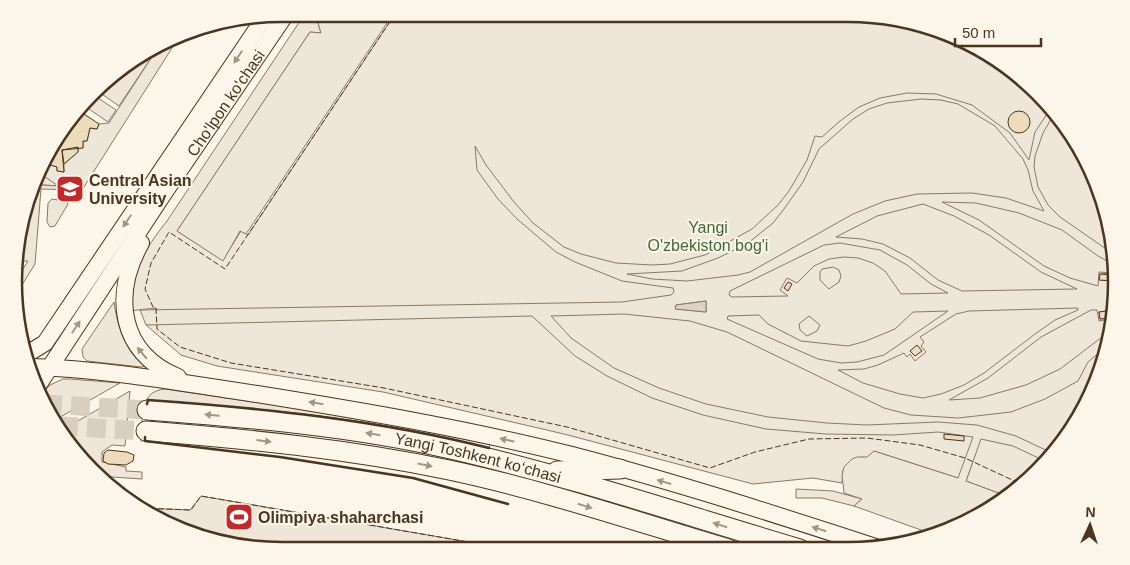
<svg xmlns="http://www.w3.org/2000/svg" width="1130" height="565" font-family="Arial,sans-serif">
<rect width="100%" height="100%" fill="#fbf6e9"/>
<path fill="#ede6d9" stroke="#887966" d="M395 14H865L966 41 1049 105 1102 196 1116 300 1089 401 1050 459 1009 497 966 481 973 461 958 478 874 451 867 458 862 457 843 470 842 483 813 478 753 484 564 434 383 392 217 366 181 355 146 325 157 323 156 308 129 311C129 276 145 248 167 221L304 15 318 23 321 33 310 32 177 231 223 260 241 231 248 235Z
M157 49 119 106 99 92 119 69Z
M95 96 116 110 108 122 86 107Z
M39 175 44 176 60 186 42 185 36 200H30Z
M52 199 66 201 68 204 55 226 50 227 47 222 48 203Z
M114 302C117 325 125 352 145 366L141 367 87 361 83 357 82 349Z
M63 379H70L120 383 55 420 40 396 50 385Z
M165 389 350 416 490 444 489 448C377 420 263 408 148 400L145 441H141C143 420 138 391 165 389Z
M130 391 125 446 112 445 102 452V462L126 467V471L142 472V479L97 476 62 430Z
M796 489 833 491 862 499 854 506 822 498H796Z
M201 496 515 550 265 551 164 524 141 508 190 510Z"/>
<path fill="#ede7d9" stroke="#887966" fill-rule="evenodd" d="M325 14H393L246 234 240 231 223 261 177 231 310 32 321 33 318 23Z
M179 37 82 190 41 189 35 264 17 293V279L28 261H18L19 230 30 200H36L37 191 42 185 58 186 44 176 39 175 44 163 57 167V171L64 172V164L78 152V147L83 148V141H87L90 128 97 129 99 124 109 123 157 49Z
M907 93 936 94 972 105 1010 133 1029 160 1035 132 1051 108 1054 114 1043 133 1035 156 1034 167 1038 187 1048 205 1060 217 1109 251 1111 263 1098 256 1062 230 1019 213 976 203 942 202 979 220 1044 266 1070 278 1098 286 1099 272 1112 273 1100 274V280L1113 281 1116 300 1113 310 1099 312 1100 319 1111 318 1110 319 1099 321 1097 310H1091L1041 337 988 378 949 400 980 398 1026 385 1060 369 1106 334 1102 350 1088 362 1078 381 1045 399 1011 412 958 418 911 415 884 408 727 332 690 321 624 314 551 316 571 338 614 368 659 388 706 404 768 417 827 423 867 425 938 422 977 425 1016 436 1054 454 1047 462 1013 446 981 439 966 481 1009 497 950 531 935 535 854 506 862 499 844 493 842 475 844 467 852 459 857 457H867L874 451 958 478 973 437 938 432 893 435 826 434 766 429 703 415 652 398 607 376 575 356 532 316 146 325 140 310 622 302 671 295 674 292 673 288 622 281 575 262 556 252 517 219 498 199 477 170 475 146 486 165 514 202 533 223 564 247 581 254 616 263 652 265 670 264 705 255 752 229 778 205 789 191 807 160 815 136 822 137 840 121 859 107 880 98ZM921 99 941 100 958 104 995 126 1023 159 1028 170 1033 191 1044 211 1006 198 972 193 917 194 885 201 853 214 750 272 738 275 687 281 652 279 627 274 682 271 718 258 748 243 773 223 784 209 803 182 819 149 853 119 869 109 887 103ZM923 204 954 216 989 235 1041 272 1077 289 962 291 938 280 910 258 883 244 862 239 836 237 877 216ZM840 243 880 250 907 265 931 284 948 293 901 294 885 271 873 263 858 258 844 257 829 259 814 266 797 283 787 278 780 290 788 296 732 297 729 295 730 291 824 245ZM833 267 839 270 841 276 839 282 829 289 820 280V272L822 269ZM706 301V312L676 309V305ZM1078 308V310L1055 320 1035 334 984 373 964 385 941 394 923 398 900 394 863 383 838 370 864 369 878 365 904 353 907 357 910 354 915 361 926 352 921 346 924 342 920 337 956 314 969 311ZM948 311 884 355 857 362 841 363 818 359 727 319 728 316 759 315 768 324 801 341 848 346 866 341 895 329 913 312ZM809 316 820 325 817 331 807 336 800 330 799 324Z"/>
<path fill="#dcd4c6" stroke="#887966" d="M706 301V312L675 309 676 305Z"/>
<path fill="#ecdcbc" stroke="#4a3520" d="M1008 122a11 11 0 1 1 22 0a11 11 0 1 1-22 0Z
M81 112 99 124 97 129 90 128 87 141H83V148L62 150 64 172 57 171V167L44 163 50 148Z
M78 147V152L64 164 62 150Z
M1100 274 1112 275 1113 281 1099 280Z
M788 282 792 284 788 291 784 288Z
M1113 310 1111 318 1100 319 1099 312Z
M917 345 922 351 915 356 910 351Z
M944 434 964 436V441L944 439Z
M108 450 127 452 134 455 133 461 126 465 108 464 103 461 104 453Z"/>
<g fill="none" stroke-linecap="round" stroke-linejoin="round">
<path stroke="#d8cfc1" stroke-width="19" stroke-dasharray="19 9" stroke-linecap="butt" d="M43 404 147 410
M59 426 146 431"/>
<defs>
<g id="major">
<path d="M141 243C112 295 119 353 178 377"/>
<path d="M27 354 45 343 265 17"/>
<path d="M31 367C107 369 182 383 257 394 363 411 468 429 572 455 676 482 780 516 882 549"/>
<path id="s1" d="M37 387 162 196 286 14"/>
</g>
<g id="highway">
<path id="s2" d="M147 410C250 418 353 426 455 450 571 477 685 515 800 549"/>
<path d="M146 431C248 439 349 449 449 470 544 490 637 522 729 549"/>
<path d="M557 471 620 469"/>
</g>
</defs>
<use href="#major" stroke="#4a3520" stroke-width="18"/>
<use href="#highway" stroke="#4a3520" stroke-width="21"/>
<use href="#major" stroke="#fbf6e9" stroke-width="16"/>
<use href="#highway" stroke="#fbf6e9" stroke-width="19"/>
<path stroke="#4a3520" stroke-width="1" stroke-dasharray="6 2.5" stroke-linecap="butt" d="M395 14 225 269 169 232 151 263 145 289 153 307 156 308 157 329 180 347 231 363 384 388 567 427 710 468 755 452 809 439 867 438 920 445 965 458 1023 485
M141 508 191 510 201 496 515 550"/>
<path stroke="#4a3520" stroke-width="2.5" d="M147 404 148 400C263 408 377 420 489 448
M145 437V441L280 457 413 478 508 504"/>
</g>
<defs><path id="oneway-solid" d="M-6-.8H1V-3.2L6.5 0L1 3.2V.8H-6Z" transform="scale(1.25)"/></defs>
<g fill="#a29684">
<use href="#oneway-solid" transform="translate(238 57) rotate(124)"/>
<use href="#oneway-solid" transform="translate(127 221) rotate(124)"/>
<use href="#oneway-solid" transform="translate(76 327) rotate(-57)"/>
<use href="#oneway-solid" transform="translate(142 353) rotate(-130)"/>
<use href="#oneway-solid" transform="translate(316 403) rotate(-171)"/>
<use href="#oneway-solid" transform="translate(212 415) rotate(-175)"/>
<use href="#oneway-solid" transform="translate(373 434) rotate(-171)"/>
<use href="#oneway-solid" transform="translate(507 440) rotate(-168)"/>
<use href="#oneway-solid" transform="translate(264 441) rotate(7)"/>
<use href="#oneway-solid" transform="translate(425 465) rotate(12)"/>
<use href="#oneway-solid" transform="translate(664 482) rotate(-164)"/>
<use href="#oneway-solid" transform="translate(585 506) rotate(17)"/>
<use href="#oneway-solid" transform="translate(720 525) rotate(-163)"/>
<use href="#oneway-solid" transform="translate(819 529) rotate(-162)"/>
</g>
<defs>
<symbol id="university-square" viewBox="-11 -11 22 22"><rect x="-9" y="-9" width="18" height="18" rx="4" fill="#c62828" stroke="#fbf6e9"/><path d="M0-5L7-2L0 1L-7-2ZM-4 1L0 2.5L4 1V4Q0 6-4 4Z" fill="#fff"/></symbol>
<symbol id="stadium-square" viewBox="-11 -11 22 22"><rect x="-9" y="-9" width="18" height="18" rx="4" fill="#c62828" stroke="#fbf6e9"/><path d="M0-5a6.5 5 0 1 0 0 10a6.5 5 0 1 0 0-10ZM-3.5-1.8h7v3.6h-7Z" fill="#fff"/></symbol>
</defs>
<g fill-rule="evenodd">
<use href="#university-square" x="54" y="173" width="32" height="32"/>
<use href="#stadium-square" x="223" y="501" width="32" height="32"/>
</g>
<g text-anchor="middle" stroke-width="4" stroke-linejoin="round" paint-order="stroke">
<g font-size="16" fill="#4a3520" stroke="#fbf6e9">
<text dy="6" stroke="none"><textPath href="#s1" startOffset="341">Cho'lpon ko'chasi</textPath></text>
<text dy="6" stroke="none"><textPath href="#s2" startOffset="335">Yangi Toshkent ko‘chasi</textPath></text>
</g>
<g font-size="16" font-weight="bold" fill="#4a3520" stroke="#fbf6e9" text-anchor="start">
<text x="89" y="186">Central Asian<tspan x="89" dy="18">University</tspan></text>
<text x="258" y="523">Olimpiya shaharchasi</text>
</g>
<g font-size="16" fill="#436837" stroke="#fbf6e9">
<text x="708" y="233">Yangi<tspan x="708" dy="18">O'zbekiston bog'i</tspan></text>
</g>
</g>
<path d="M0 0H1130V565H0ZM282 22H848A260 260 0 0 1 1108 282V282A260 260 0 0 1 848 542H282A260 260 0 0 1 22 282V282A260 260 0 0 1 282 22Z" fill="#fbf6e9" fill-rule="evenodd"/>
<path fill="none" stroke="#4a3520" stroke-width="2.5" d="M282 22H848A260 260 0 0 1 1108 282V282A260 260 0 0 1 848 542H282A260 260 0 0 1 22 282V282A260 260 0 0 1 282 22Z"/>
<g transform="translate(1090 525) rotate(3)" stroke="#fbf6e9" stroke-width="4" paint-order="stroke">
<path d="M0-4L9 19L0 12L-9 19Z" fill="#4a3520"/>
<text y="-8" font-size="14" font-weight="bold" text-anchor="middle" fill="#4a3520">N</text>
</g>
<path d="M955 38v8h86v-8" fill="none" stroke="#4a3520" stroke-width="2.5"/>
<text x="962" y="38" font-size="15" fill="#4a3520" stroke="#fbf6e9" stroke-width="4" paint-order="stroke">50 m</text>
</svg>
